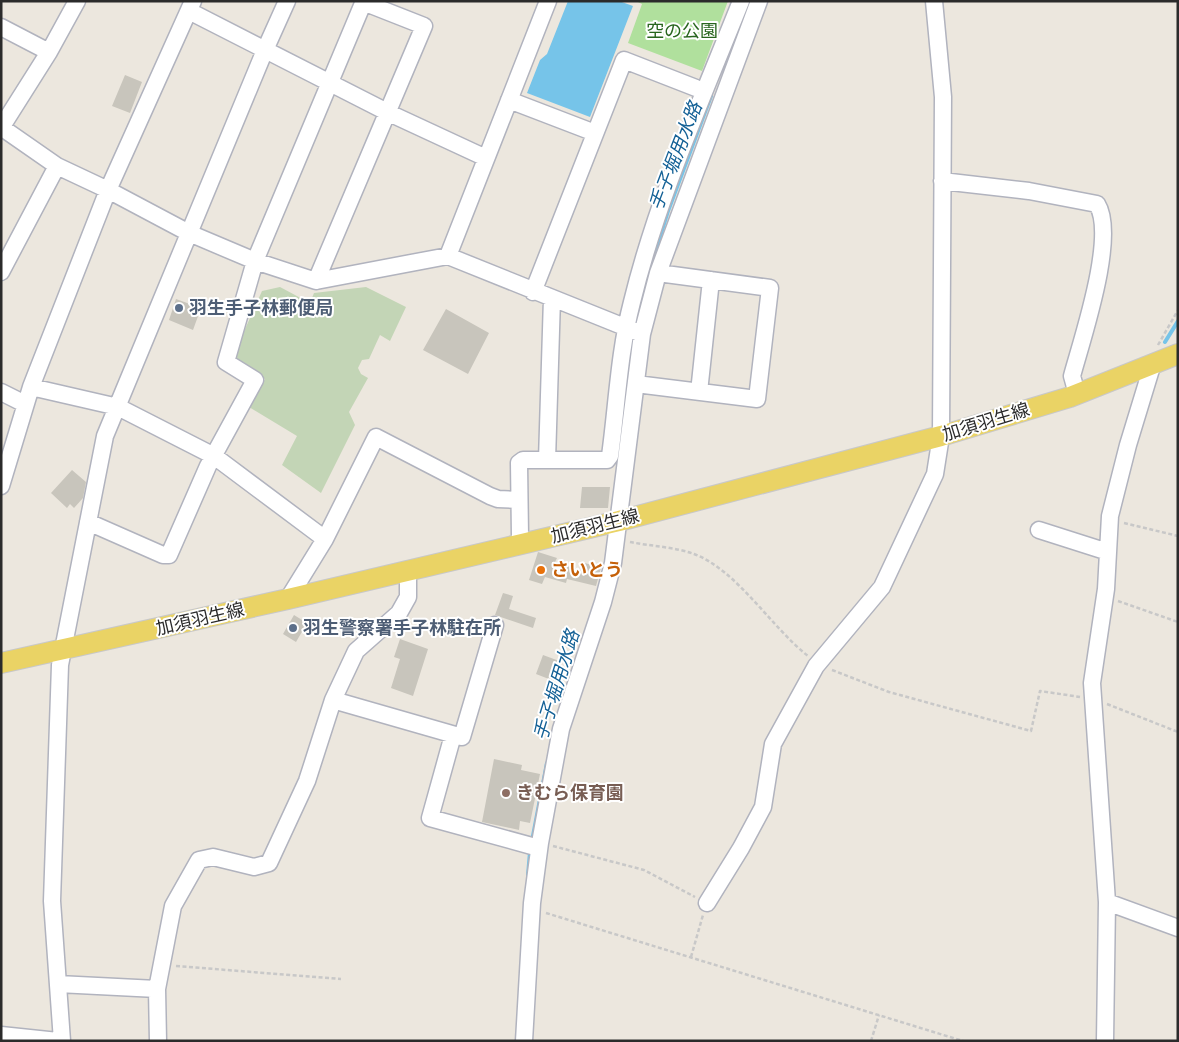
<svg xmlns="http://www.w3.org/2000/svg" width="1179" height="1042" font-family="'Sofia Sans Condensed','Noto Sans JP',sans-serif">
<rect width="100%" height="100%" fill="#ece7de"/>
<path fill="#b0e09d" d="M636 1H728L702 71 628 43 642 4Z"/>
<path fill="#c3d5b6" d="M280 287 310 303 314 293 366 287 406 307 390 341 380 335 369 359 362 360 358 368 361 374 368 378 349 412 355 425 321 493 282 465 297 436 249 407 265 379 236 361 233 356 262 291Z"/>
<path fill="#76c4e9" d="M568 1H619L633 6 590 117 527 93 540 60 547 54Z"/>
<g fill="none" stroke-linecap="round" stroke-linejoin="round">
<path stroke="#76c4e9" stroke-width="4" d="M645 285 668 211 711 96
M1165 342 1178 321
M619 451 625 406
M532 841 547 763
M528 875 530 852"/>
</g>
<path fill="#c8c5bc" d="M125 75 142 82 130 113 112 106Z
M176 299 201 308 193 330 169 320Z
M446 309 489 333 468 374 423 350Z
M72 470 86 482 83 498 74 508 70 504 67 508 51 493Z
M582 487H610L608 508H580Z
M538 552 557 558 555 562 583 571 585 563 601 568 596 586 567 579 566 583 545 577 542 584 529 580Z
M503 593 513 596 509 609 536 618 533 628 495 615Z
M294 615 307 623 296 642 283 634Z
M400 639 428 649 413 696 391 688 400 659 394 657Z
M543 655 562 662 554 681 536 674Z
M494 759 522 765 521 770 540 774 530 823 520 821 519 830 482 822Z"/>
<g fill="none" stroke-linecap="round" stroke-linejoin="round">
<defs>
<path id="minor" d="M189 11 389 113 486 158
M1 27 49 52
M509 100 595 133
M1 127 57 166 108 190 189 233 255 261 316 281 448 256 642 334
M1 128 49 52 77 1
M942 181 1029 191 1097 204C1117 236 1082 339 1072 376L1077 394
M448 256 548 1
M1 272 57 166
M316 281 424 26 363 2
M533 292 624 60 696 88
M636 384 757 399 770 288 658 273
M31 387 118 407 214 456 325 539 288 599
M1 392 25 404
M699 392 711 280
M547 460 552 298
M1 486 31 387 108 190 193 1
M88 522 163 555H169L208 466 255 380 226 362 255 261 364 1
M1039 530 1108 552
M325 539 376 437 490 496 498 499 519 500
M523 544 520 536 519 463 523 460H607L610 456C617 405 619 352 632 302 657 199 702 99 741 1
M333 700 462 737 495 625
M453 735 430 818 539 848
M1107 902 1178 928
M707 903 741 848 763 807 773 744 816 666 882 587 935 474 941 436 943 97 934 1
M58 984 157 989 158 1041
M157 989 173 906 199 860 213 857 254 867 269 863 307 781 333 700 356 651 399 613 408 597V571
M1 1035 58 1041
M62 1041 52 901 60 665 105 436 265 50 287 1
M524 1041 532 903 540 843 561 729 603 602 613 563 642 334 658 273 759 1
M1105 1041 1107 902 1092 683 1106 589 1110 516 1128 445 1153 363"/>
<path id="major" d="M1 663 288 599 619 521 941 436 1070 397 1178 354"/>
</defs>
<use href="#minor" stroke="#b1b3be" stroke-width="19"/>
<use href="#major" stroke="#c8c8c8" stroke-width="22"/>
<path stroke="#c8c8c8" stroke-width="2.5" stroke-dasharray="4 2.5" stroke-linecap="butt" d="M1158 345 1178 310
M1124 523 1178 536
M630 542C650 546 675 547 694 554 737 570 771 627 808 656
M1118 601 1178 622
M832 670 889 692 1031 731 1040 691 1080 697
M1107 704 1178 732
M553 846 644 870 695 897
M546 913 963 1041
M691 957 703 915
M176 966 341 979
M871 1041 879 1015"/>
<use href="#minor" stroke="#fff" stroke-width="16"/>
<use href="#major" stroke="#ead365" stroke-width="20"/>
</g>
<g fill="#5c6f8a" stroke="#fff" stroke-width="2">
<circle cx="179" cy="308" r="5"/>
<circle cx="293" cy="628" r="5"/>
</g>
<circle fill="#e8710a" stroke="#fff" stroke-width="2" cx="541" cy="570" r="5"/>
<circle fill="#8d6e63" stroke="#fff" stroke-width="2" cx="506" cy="793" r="5"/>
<g text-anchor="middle" stroke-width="4" stroke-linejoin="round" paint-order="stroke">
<g font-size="18" fill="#28651e" stroke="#fff">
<text x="682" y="37">空の公園</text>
</g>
<g font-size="18" font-weight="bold" fill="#4e5e75" stroke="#fff" text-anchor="start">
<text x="189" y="314">羽生手子林郵便局</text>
<text x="303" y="634">羽生警察署手子林駐在所</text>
</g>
<g font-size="18" fill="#2b2b2b" stroke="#fff">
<text transform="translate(986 422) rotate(-17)" y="6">加須羽生線</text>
<text transform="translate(595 526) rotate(-14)" y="6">加須羽生線</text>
<text transform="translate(200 619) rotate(-13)" y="6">加須羽生線</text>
</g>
<g font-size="18" font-weight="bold" fill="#c56008" stroke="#fff" text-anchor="start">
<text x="551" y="576">さいとう</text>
</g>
<g font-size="18" font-weight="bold" fill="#785e54" stroke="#fff" text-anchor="start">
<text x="516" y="799">きむら保育園</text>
</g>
<g font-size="19" font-style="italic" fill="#146196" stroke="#fff">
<text transform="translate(675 156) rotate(-69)" y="7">手子堀用水路</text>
<text transform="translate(556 685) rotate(-73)" y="7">手子堀用水路</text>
</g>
</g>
<rect width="1179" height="1042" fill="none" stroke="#2b2b2b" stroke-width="5"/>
</svg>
